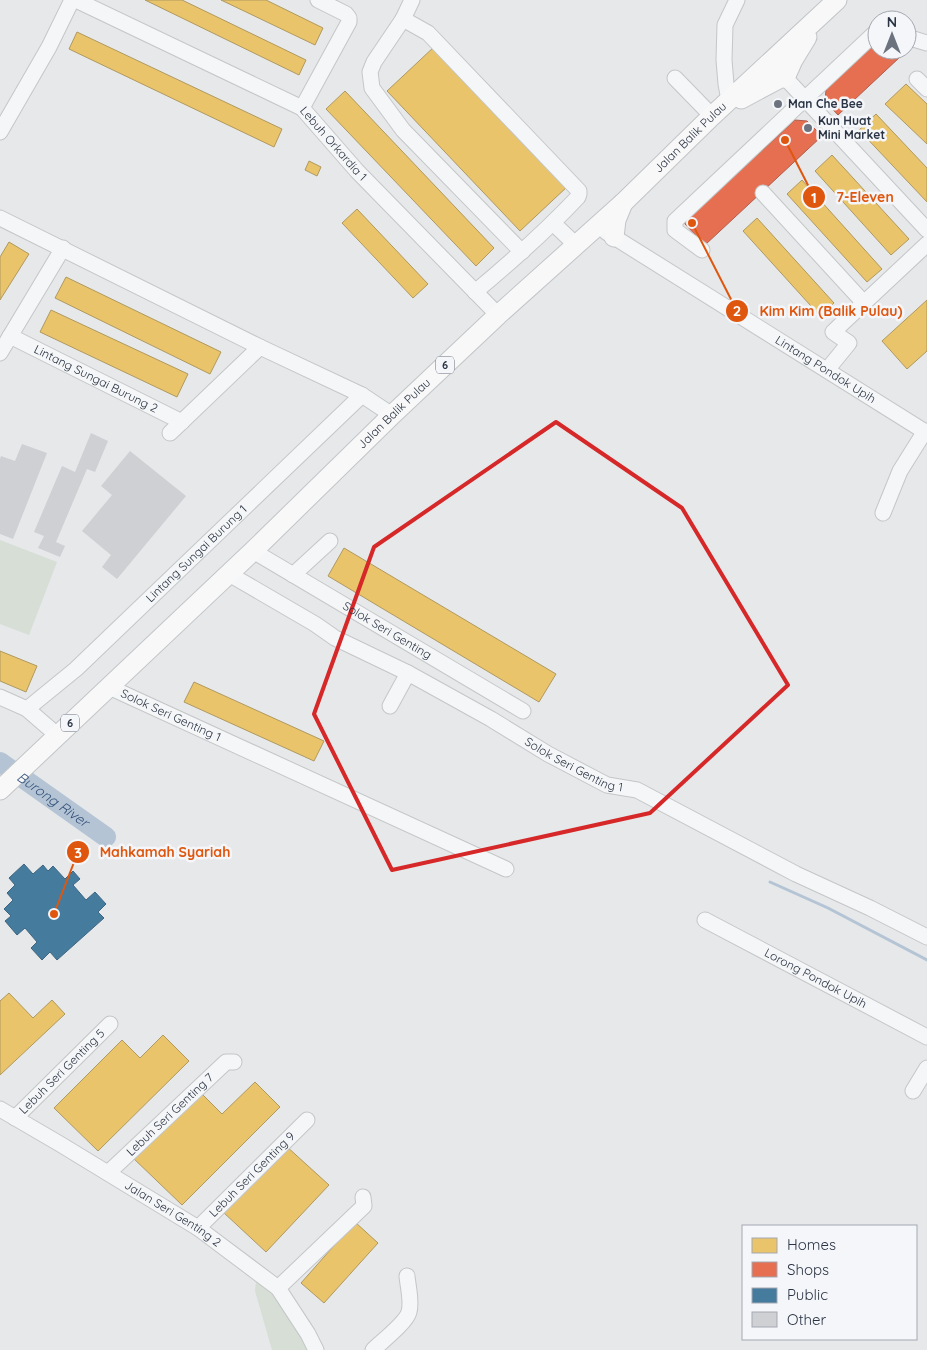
<svg xmlns="http://www.w3.org/2000/svg" width="927" height="1350" font-family="Quicksand,sans-serif">
<rect width="100%" height="100%" fill="#e6e8ea"/>
<path fill="#d6ded6" d="M0 540 57 562 29 635 0 624Z
M256 1281 282 1302 309 1350H272L255 1291Z"/>
<path fill="#e9c46a" stroke="#b0995f" d="M145 0H182L306 60 299 75Z
M221 0H266L323 28 315 45Z
M77 32 282 129 274 147 69 49Z
M435 46 568 186 520 231 387 91Z
M906 84 927 104V144L885 104Z
M345 91 494 248 476 266 326 109Z
M876 114 927 168V202L859 130Z
M832 155 909 239 891 255 815 171Z
M309 161 321 167 317 176 305 170Z
M802 180 882 269 867 282 787 194Z
M357 209 428 284 413 298 342 223Z
M757 218 834 303 820 316 743 231Z
M9 242 29 254 0 300V257Z
M66 277 221 352 210 374 55 298Z
M927 300V351L907 369 882 341Z
M51 310 188 374 177 397 40 332Z
M344 548 556 674 539 702 328 576Z
M0 651 37 666 26 692 0 681Z
M194 682 324 741 314 761 184 702Z
M9 993 33 1018 52 1000 65 1014 0 1075V1001Z
M163 1035 189 1061 98 1151 54 1108 122 1040 140 1058Z
M255 1082 280 1107 182 1205 131 1156 198 1090 222 1114Z
M285 1145 329 1185 266 1252 223 1212Z
M355 1222 378 1243 324 1303 301 1283Z"/>
<path fill="#e76f51" stroke="#af5d4d" d="M877 42V50H893L900 57 838 115 825 101 826 90Z
M795 120 807 121 822 136 705 245 684 223Z"/>
<path fill="#457b9d" stroke="#3d6683" d="M24 864 33 874 43 865 48 871 53 866 65 879 73 871 80 879 73 885 86 900 95 892 106 904 98 912 104 918 57 960 50 952 42 960 31 948 37 942 25 928 17 935 5 921 11 916 4 909 13 900 7 893 15 885 9 878Z"/>
<g fill="none" stroke-linecap="round" stroke-linejoin="round">
<path stroke="#b4c4d5" stroke-width="3" d="M770 882 828 908 927 960"/>
<path stroke="#b4c4d5" stroke-width="20" id="s1" d="M0 762 106 837"/>
</g>
<path fill="#ced0d3" d="M91 433 108 441 95 472 87 469 56 542 65 546 60 557 38 548 44 536 34 532 62 466 75 472Z
M22 444 47 453 13 539 0 534V459L1 456 15 461Z
M130 451 186 496 117 579 102 567 111 555 82 531 112 495 101 486Z"/>
<g fill="none" stroke-linecap="round" stroke-linejoin="round">
<defs>
<g id="minor">
<path id="s2" d="M76 0 302 108 357 171 498 315"/>
<path d="M412 0 403 19 374 62 370 72 372 88 403 130 522 252"/>
<path d="M403 19 428 33 579 191V194L578 197C546 231 511 262 475 292"/>
<path d="M907 37 927 43"/>
<path d="M778 70 927 230"/>
<path d="M675 78 712 116"/>
<path d="M917 79 927 89"/>
<path d="M729 100 726 84 724 60 725 25 737 0"/>
<path d="M302 108 349 22V18L346 14 318 0"/>
<path d="M0 132 49 47 72 0"/>
<path d="M763 193 864 303"/>
<path d="M0 218 260 347 362 395 392 415"/>
<path d="M553 223 576 245"/>
<path id="s3" d="M606 232 927 433"/>
<path d="M702 250 675 230V221L877 31"/>
<path id="s4" d="M10 336 182 422"/>
<path d="M0 353 63 248"/>
<path d="M827 370 849 343 833 332 927 244"/>
<path d="M170 433 260 347"/>
<path d="M883 513 900 471 925 431"/>
<path id="s5" d="M253 551 523 711"/>
<path id="s6" d="M229 574 315 624 335 638 408 673 491 719 548 754 607 785 637 790 796 874 870 908 927 937"/>
<path d="M293 575 330 541"/>
<path id="s7" d="M109 687 506 869"/>
<path d="M0 697 27 709 57 735"/>
<path d="M390 706 408 673"/>
<path id="s8" d="M27 709 76 669 362 395"/>
<path id="s9" d="M705 920 927 1037"/>
<path d="M913 1091 927 1068"/>
<path id="s10" d="M0 1109 60 1144 198 1228 278 1288 308 1334 316 1350"/>
<path id="s11" d="M15 1118 110 1024"/>
<path id="s12" d="M108 1173 226 1062H234"/>
<path id="s13" d="M198 1228 307 1120"/>
<path d="M278 1288 364 1206 363 1197"/>
<path d="M373 1350C381 1342 406 1323 409 1312 412 1302 408 1287 407 1276"/>
</g>
<g id="major">
<path d="M785 78 793 60 807 37"/>
<path d="M741 99 784 76"/>
<path d="M614 237 616 220 623 203"/>
<path id="s14" d="M0 790 253 551 392 415 498 315 624 202 712 116 837 0"/>
</g>
</defs>
<use href="#minor" stroke="#c4c6c8" stroke-width="17"/>
<use href="#major" stroke="#c2c5c8" stroke-width="21"/>
<use href="#minor" stroke="#f5f6f7" stroke-width="15"/>
<use href="#major" stroke="#f8f8f8" stroke-width="19"/>
</g>
<path fill="none" stroke="#d62828" stroke-width="4" stroke-linejoin="round" d="M556 422 682 508 788 685 650 813 392 870 314 714 374 547Z"/>
<g fill="#6c737f" stroke="#f4f6f9" stroke-width="2">
<circle cx="778" cy="104" r="5"/>
<circle cx="808" cy="128" r="5"/>
</g>
<g text-anchor="middle" stroke-width="5" stroke-linejoin="round" paint-order="stroke">
<g fill="#f4f6f9" stroke="#676e7b" stroke-width="1">
<rect x="436" y="356.5" width="18" height="17" rx="4"/>
<rect x="61" y="714.5" width="18" height="17" rx="4"/>
</g>
<g font-size="11" font-weight="bold" fill="#2b3445">
<text x="445" y="369">6</text>
<text x="70" y="727">6</text>
</g>
<g font-size="12" font-weight="bold" fill="#2b3445" stroke="#f4f6f9" text-anchor="start">
<text x="788" y="108">Man Che Bee</text>
<text x="818" y="125">Kun Huat<tspan x="818" dy="14">Mini Market</tspan></text>
</g>
<g font-size="12" fill="#2b3445" stroke="#f4f6f9">
<text dy="4" stroke="none"><textPath href="#s14" startOffset="950">Jalan Balik Pulau</textPath></text>
<text dy="4" stroke="none"><textPath href="#s2" startOffset="298">Lebuh Orkardia 1</textPath></text>
<text dy="4" stroke="none"><textPath href="#s3" startOffset="259">Lintang Pondok Upih</textPath></text>
<text dy="4" stroke="none"><textPath href="#s4" startOffset="96">Lintang Sungai Burung 2</textPath></text>
<text dy="4" stroke="none"><textPath href="#s14" startOffset="545">Jalan Balik Pulau</textPath></text>
<text dy="4" stroke="none"><textPath href="#s8" startOffset="230">Lintang Sungai Burung 1</textPath></text>
<text dy="4" stroke="none"><textPath href="#s5" startOffset="156">Solok Seri Genting</textPath></text>
<text dy="4" stroke="none"><textPath href="#s7" startOffset="68">Solok Seri Genting 1</textPath></text>
<text dy="4" stroke="none"><textPath href="#s6" startOffset="395">Solok Seri Genting 1</textPath></text>
<text dy="4" stroke="none"><textPath href="#s9" startOffset="125">Lorong Pondok Upih</textPath></text>
<text dy="4" stroke="none"><textPath href="#s11" startOffset="66">Lebuh Seri Genting 5</textPath></text>
<text dy="4" stroke="none"><textPath href="#s12" startOffset="85">Lebuh Seri Genting 7</textPath></text>
<text dy="4" stroke="none"><textPath href="#s13" startOffset="76">Lebuh Seri Genting 9</textPath></text>
<text dy="4" stroke="none"><textPath href="#s10" startOffset="202">Jalan Seri Genting 2</textPath></text>
</g>
<g font-size="14" font-style="italic" fill="#34527a" stroke="#f4f6f9">
<text dy="5" stroke="none"><textPath href="#s1" startOffset="65">Burong River</textPath></text>
</g>
</g>
<path fill="none" stroke="#df570f" stroke-width="2" d="M785 140L814 197M692 223L737 311M54 914L78 852"/>
<g fill="#df570f" stroke="#f4f6f9" stroke-width="2">
<circle cx="785" cy="140" r="5"/>
<circle cx="692" cy="223" r="5"/>
<circle cx="54" cy="914" r="5"/>
<circle cx="814" cy="197" r="12"/>
<circle cx="737" cy="311" r="12"/>
<circle cx="78" cy="852" r="12"/>
</g>
<g font-size="15" text-anchor="middle" font-weight="bold" fill="#fff">
<text x="814" y="203">1</text>
<text x="737" y="316">2</text>
<text x="78" y="858">3</text>
</g>
<g font-size="14" text-anchor="middle" font-weight="bold" fill="#df570f" stroke="#f4f6f9" stroke-width="5" stroke-linejoin="round" paint-order="stroke">
<text x="865" y="202">7-Eleven</text>
<text x="831" y="316">Kim Kim (Balik Pulau)</text>
<text x="165" y="857">Mahkamah Syariah</text>
</g>
<rect x="742" y="1225" width="175" height="115" fill="#f4f6f9" stroke="#a4a8b1"/>
<rect x="752" y="1238" width="25" height="15" fill="#e9c46a" stroke="#a4a8b1"/>
<text x="787" y="1250" font-size="15" fill="#2b3445">Homes</text>
<rect x="752" y="1262" width="25" height="15" fill="#e76f51" stroke="#a4a8b1"/>
<text x="787" y="1275" font-size="15" fill="#2b3445">Shops</text>
<rect x="752" y="1288" width="25" height="15" fill="#457b9d" stroke="#a4a8b1"/>
<text x="787" y="1300" font-size="15" fill="#2b3445">Public</text>
<rect x="752" y="1312" width="25" height="15" fill="#ced0d3" stroke="#a4a8b1"/>
<text x="787" y="1325" font-size="15" fill="#2b3445">Other</text>
<g transform="translate(892 35)"><circle r="24" fill="#f4f6f9" stroke="#a4a8b1"/>
<path d="M0-4L9 19L0 12L-9 19Z" fill="#6c737f"/>
<text y="-8" font-size="14" font-weight="bold" text-anchor="middle" fill="#2b3445">N</text>
</g>
</svg>
